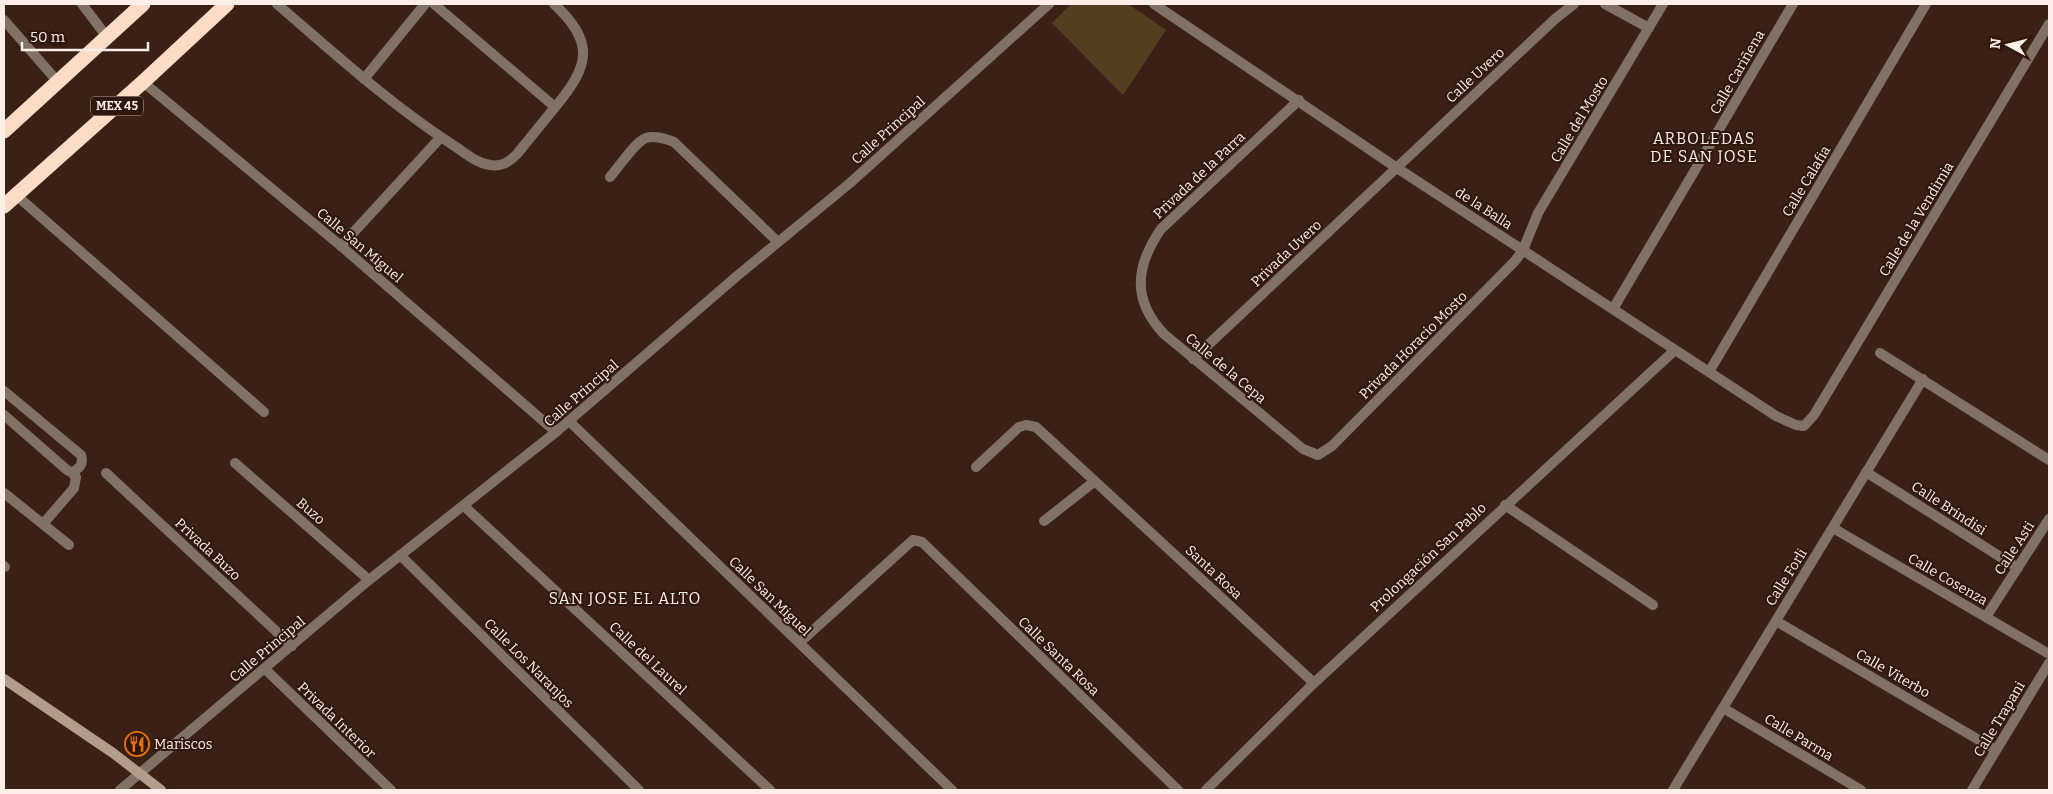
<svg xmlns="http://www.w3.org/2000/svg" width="2053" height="794" font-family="Bitter,serif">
<rect width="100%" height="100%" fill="#3a2015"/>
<path fill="#533f1f" d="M1071 4H1128L1166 30 1123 95 1052 23Z"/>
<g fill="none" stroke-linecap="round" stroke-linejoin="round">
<path stroke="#817267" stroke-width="10" d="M82 4 107 37
M277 4C334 53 390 104 453 145 464 152 476 163 490 165 502 167 509 162 517 154 530 138 543 122 556 106 590 65 595 42 554 4
M434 4 555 107
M4 20 58 82
M364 79 425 4
M610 177C618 168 635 142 646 138 655 135 666 139 674 142L778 242
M16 195 264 412
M341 246 441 137
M4 391 81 455C84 464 79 470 71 472L67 470 4 415
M976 467 1019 427 1026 425 1036 427 1314 683
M4 493 69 545
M1044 521 1095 481
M43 524 74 488 76 477 71 472
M4 566 5 567"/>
<path stroke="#817267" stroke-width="10" d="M1154 4 1397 168 1709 372 1776 416 1796 425 1804 426 1814 415 2049 24
M1605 4 1649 28
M143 82 341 246 556 432
M1299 100 1161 229C1135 267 1132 300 1164 334L1303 449 1318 455 1332 446 1515 261 1523 250 1538 213 1663 4
M1613 309 1793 4
M1880 353 2049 460
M1193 359 1555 19 1574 4
M1709 372 1926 4
M569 421 952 790
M235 463 369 580
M1866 472 2018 568
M106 473 292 646
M1505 505 1653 605
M464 506 770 790
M1833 528 2049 654
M400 555 639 790
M1986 617 2049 519
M1776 621 1996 750
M799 643 913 540 922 542 1178 790
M265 669 391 790
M1723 708 1861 790
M120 790 369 580 556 432 737 276 850 183 1049 4
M1206 790 1314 683 1675 350
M1673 790 1923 379
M1972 790 2049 663"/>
<path stroke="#b49c8b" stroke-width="10" d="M4 679 113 753 161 790"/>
<path stroke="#fadcc7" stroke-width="15" d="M4 131 143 4
M4 206 143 82 227 4"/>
</g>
<defs>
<symbol id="restaurant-ring" viewBox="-11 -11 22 22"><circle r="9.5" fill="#2f170c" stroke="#e8710a" stroke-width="1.5"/><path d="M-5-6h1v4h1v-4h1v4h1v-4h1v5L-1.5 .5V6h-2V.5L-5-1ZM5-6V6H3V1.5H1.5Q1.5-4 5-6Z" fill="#e8710a"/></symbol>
</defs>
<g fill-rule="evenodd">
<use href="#restaurant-ring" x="123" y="730" width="28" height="28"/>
</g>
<g text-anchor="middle" stroke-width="4" stroke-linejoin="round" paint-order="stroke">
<rect fill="#2f170c" stroke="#bfaea6" stroke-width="1" x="91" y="96.5" width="52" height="19" rx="4"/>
<g font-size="12" font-weight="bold" fill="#fdeee8">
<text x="117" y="110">MEX 45</text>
</g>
<g font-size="14" fill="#fdeee8" stroke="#2f170c">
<text transform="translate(1737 72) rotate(-60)" y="5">Calle Cariñena</text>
<text transform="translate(1475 75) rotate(-43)" y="5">Calle Uvero</text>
<text transform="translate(1579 119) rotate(-59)" y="5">Calle del Mosto</text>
<text transform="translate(888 130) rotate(-42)" y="5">Calle Principal</text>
<text transform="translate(1199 175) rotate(-43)" y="5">Privada de la Parra</text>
<text transform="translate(1806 181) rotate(-59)" y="5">Calle Calafia</text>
<text transform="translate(1484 208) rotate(33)" y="5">de la Balla</text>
<text transform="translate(1916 219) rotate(-59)" y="5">Calle de la Vendimia</text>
<text transform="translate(360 245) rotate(40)" y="5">Calle San Miguel</text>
<text transform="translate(1286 253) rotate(-43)" y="5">Privada Uvero</text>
<text transform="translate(1413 345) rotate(-45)" y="5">Privada Horacio Mosto</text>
<text transform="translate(1226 368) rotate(40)" y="5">Calle de la Cepa</text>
<text transform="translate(581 393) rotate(-41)" y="5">Calle Principal</text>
<text transform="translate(1949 508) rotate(33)" y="5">Calle Brindisi</text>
<text transform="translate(311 511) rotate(41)" y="5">Buzo</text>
<text transform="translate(2014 548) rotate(-57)" y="5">Calle Asti</text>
<text transform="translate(208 549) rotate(43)" y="5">Privada Buzo</text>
<text transform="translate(1428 557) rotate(-43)" y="5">Prolongación San Pablo</text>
<text transform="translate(1214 572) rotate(43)" y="5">Santa Rosa</text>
<text transform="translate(1786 577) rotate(-58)" y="5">Calle Forli</text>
<text transform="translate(1948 579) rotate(30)" y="5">Calle Cosenza</text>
<text transform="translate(770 596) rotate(44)" y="5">Calle San Miguel</text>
<text transform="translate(267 649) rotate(-40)" y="5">Calle Principal</text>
<text transform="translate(1059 656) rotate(44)" y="5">Calle Santa Rosa</text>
<text transform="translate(648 658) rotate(43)" y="5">Calle del Laurel</text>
<text transform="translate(529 663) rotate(45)" y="5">Calle Los Naranjos</text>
<text transform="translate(1893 673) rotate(30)" y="5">Calle Viterbo</text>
<text transform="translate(1999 719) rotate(-59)" y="5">Calle Trapani</text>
<text transform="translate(337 720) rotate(44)" y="5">Privada Interior</text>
<text transform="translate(1799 737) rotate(31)" y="5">Calle Parma</text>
</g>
<g font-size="14" fill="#fdeee8" stroke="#2f170c" text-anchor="start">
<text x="154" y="749">Mariscos</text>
</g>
<g font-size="16" letter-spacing="1" fill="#fdeee8" stroke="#2f170c">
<text x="1704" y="144">ARBOLEDAS<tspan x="1704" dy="18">DE SAN JOSE</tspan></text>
<text x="625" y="604">SAN JOSE EL ALTO</text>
</g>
</g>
<rect width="2053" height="794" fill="none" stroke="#fdeee8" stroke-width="10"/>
<g transform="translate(2008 45) rotate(277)" stroke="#2f170c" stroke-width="4" paint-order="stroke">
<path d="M0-4L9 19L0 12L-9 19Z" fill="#fdeee8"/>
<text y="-8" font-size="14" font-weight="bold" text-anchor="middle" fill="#fdeee8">N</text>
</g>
<path d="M22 42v8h126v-8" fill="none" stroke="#fdeee8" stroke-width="2.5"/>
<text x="30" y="42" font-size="15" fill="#fdeee8" stroke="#2f170c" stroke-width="4" paint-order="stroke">50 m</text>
</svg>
